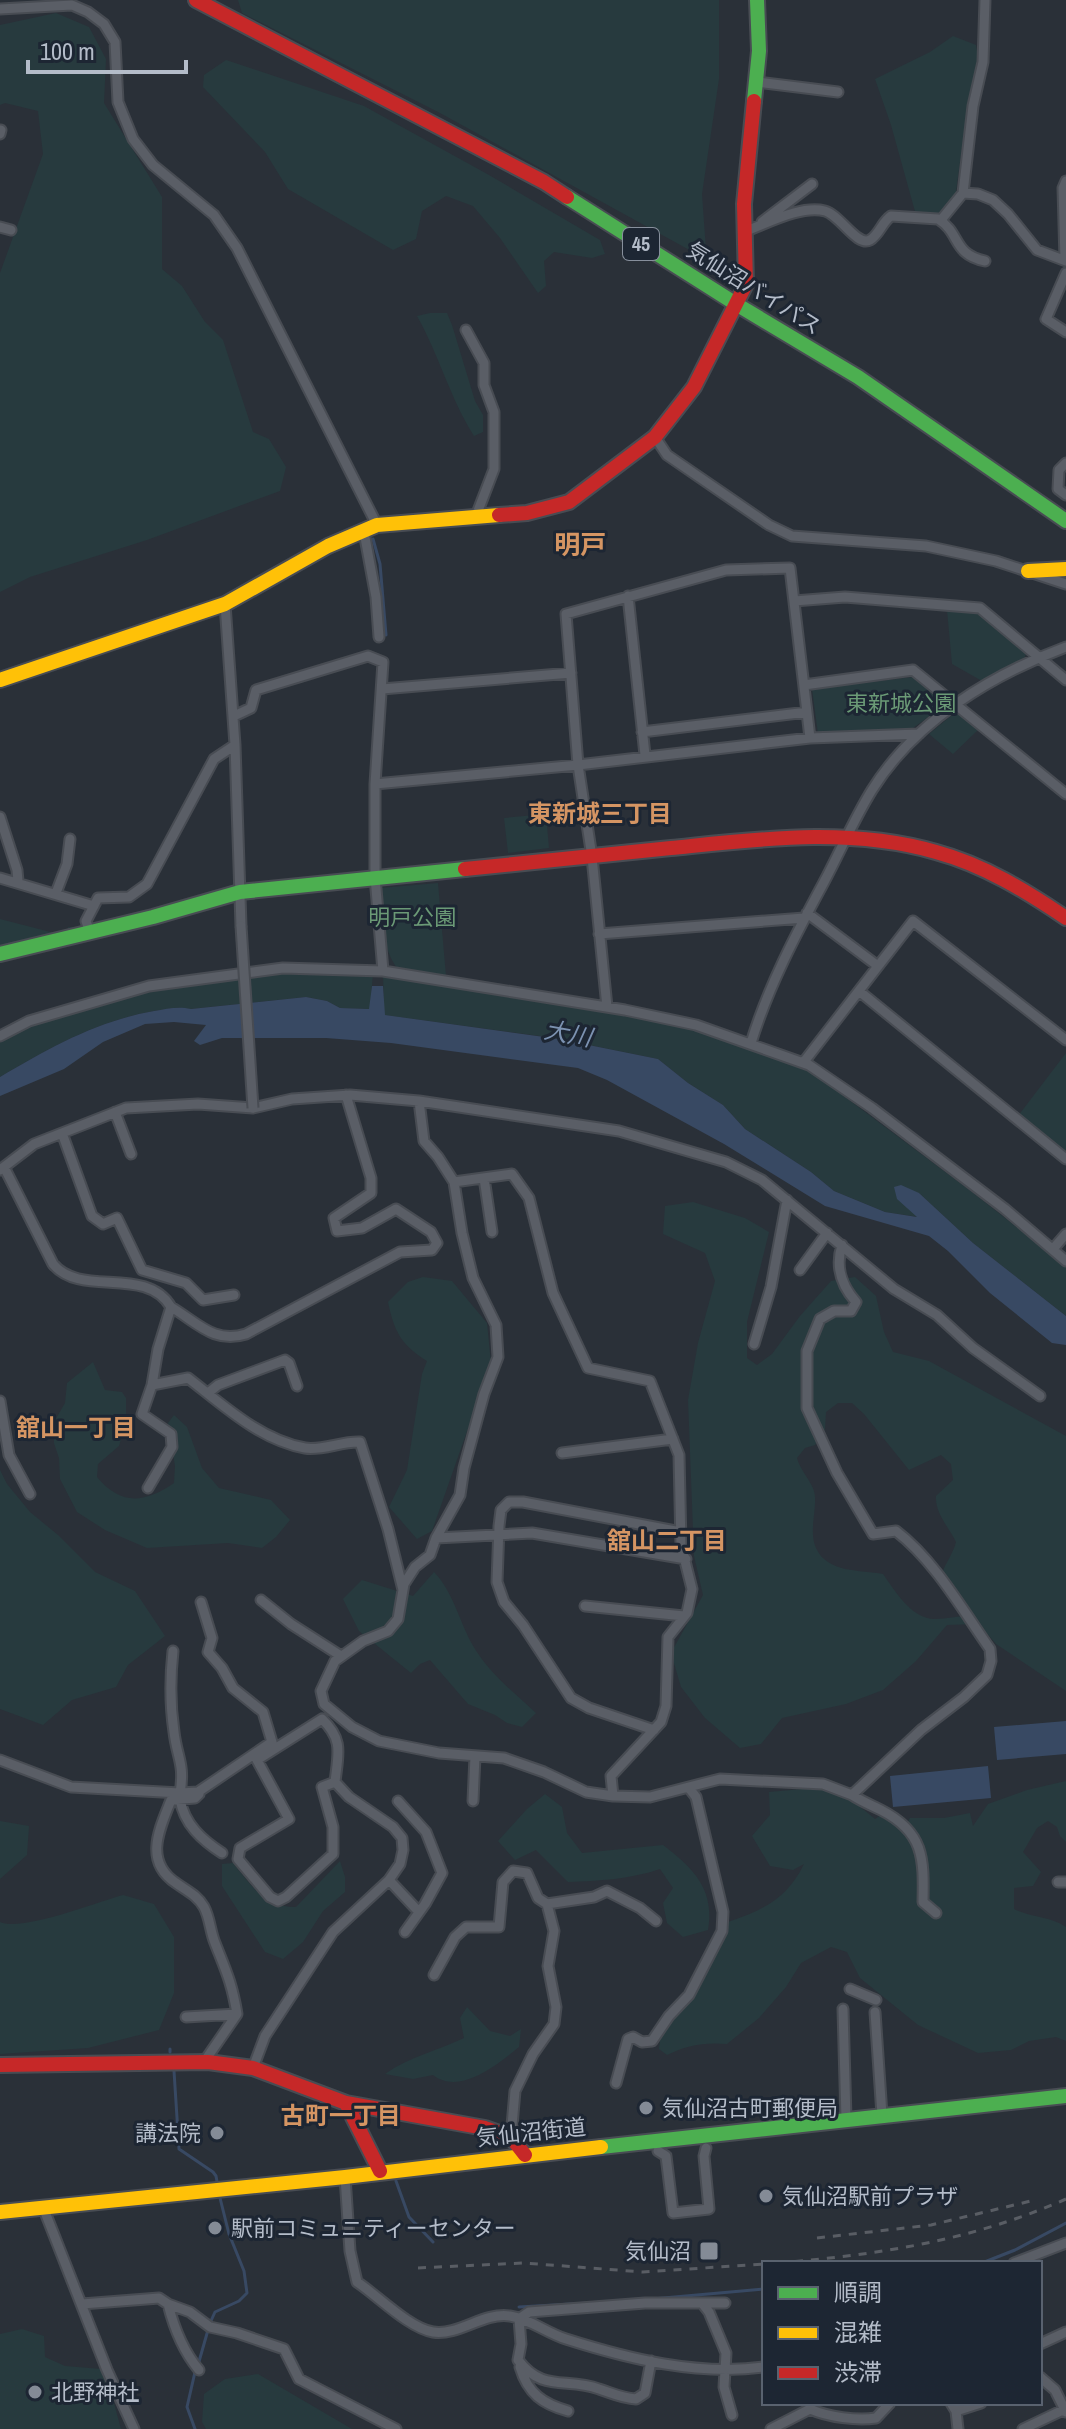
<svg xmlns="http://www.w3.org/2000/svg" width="1066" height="2429" font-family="'Archivo Narrow','Noto Sans JP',sans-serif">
<rect width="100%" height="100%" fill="#2a3038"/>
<path fill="#273a3e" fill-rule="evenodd" d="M238 0H719V79L702 194 706 250 704 258 440 113 242 13Z
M56 13 89 27 106 59 104 103 162 197V269L182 286 205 322 223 340 253 432 269 439 286 467 280 491 147 540 30 577 0 592V273L43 154 38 111 5 103 0 105V25Z
M953 36 976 45 979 62 967 111 955 199 938 213 916 215 891 125 875 79 930 52Z
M226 60 364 106 489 175 600 240 605 254 592 258 554 252 544 261 546 286 538 293 500 238 473 206 446 196 422 211 416 239 393 250 288 189 265 152 203 87 204 75Z
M430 313H447L452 325 475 401 483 415V432L474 436C450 398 439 355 417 316Z
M947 610 976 612 1026 654 1024 659 982 681 952 664Z
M913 677 945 705 913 728 818 734 812 689Z
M952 715H960L978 730 953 754 929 734Z
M546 814 549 848 508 853 504 818Z
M438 883 446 976 398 969C381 949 383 913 380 888Z
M0 919 66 936 68 927H81L84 932 0 953Z
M283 968 373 974 370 1009 340 1008 327 1001 306 997 190 1009C178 1006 166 1009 154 1011 97 1021 49 1048 0 1077V1036C88 991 187 981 283 968Z
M383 971 700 1030 809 1070 972 1192 1066 1266V1316L973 1243 919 1193 915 1212 919 1217 885 1212 834 1191 811 1172 745 1129 723 1105 688 1083 658 1059 555 1038 384 1015Z
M1066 1053V1153L1018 1116Z
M693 1202 745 1218 769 1232 747 1322V1358L757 1365 772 1354 800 1316 831 1281 855 1277 876 1296 884 1332 893 1352 929 1361 1066 1436V1691L996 1644 979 1624 947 1625 916 1661 883 1690 846 1704 782 1718 761 1744 740 1748 705 1718 681 1687 671 1653 703 1595 694 1556 688 1400 698 1343 715 1281 705 1253 663 1234 665 1206ZM838 1403H852L864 1414 909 1470 941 1455 951 1464 953 1480 936 1496C935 1514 949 1527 956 1542 953 1554 945 1564 943 1571 940 1581 962 1608 968 1616 957 1616 946 1619 936 1619 912 1620 895 1591 883 1574 861 1570 827 1573 816 1548 809 1533 816 1512 815 1497 815 1484 801 1473 797 1458L805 1448 815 1445 825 1429 826 1412Z
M423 1277 452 1281 487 1323 491 1363 432 1531 417 1539 389 1507 407 1470 422 1374 427 1361C401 1345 394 1331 388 1302L408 1282Z
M93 1362 105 1390 122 1392 126 1398V1422L119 1446 98 1464 97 1477C121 1506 145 1503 174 1483L175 1466 168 1423 174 1415 187 1427 202 1468 219 1488 271 1500 290 1520 276 1537 262 1548 228 1543 147 1548 105 1530 77 1512 60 1479 59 1458 54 1443V1422L65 1403 67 1383Z
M0 1470 7 1484 30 1512 58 1535 95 1572 135 1591 165 1636 128 1665 116 1687 72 1700 43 1725 0 1709Z
M434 1572C453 1592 459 1620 472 1644 487 1671 513 1692 536 1713L522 1727 507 1723 495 1715 468 1704 430 1660 420 1664 411 1673 359 1631 343 1599 362 1580 413 1596Z
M1066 1781V1842L1060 1836 1057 1827 1048 1821 1037 1828 1023 1852 1041 1872 1033 1886 1014 1888V1909C1032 1918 1050 1916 1066 1927V2041L1056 2037 1029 2041 1011 2050 978 2053 918 2025 860 1978 847 1952 831 1947 801 1963 786 1987 759 2018 727 2044C704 2042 688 2045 667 2055L659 2049 661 2033 697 1991 728 1922C763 1910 787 1899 804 1864L793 1870 770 1866 752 1836 770 1815 769 1792 824 1787 858 1805 875 1819 880 1816 903 1830 910 1818H944L970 1813 973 1826 988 1804 1027 1790Z
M545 1794 562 1807 567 1833 582 1853 663 1845C693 1868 715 1889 708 1930L683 1937 667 1923 663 1903 673 1888 660 1869C631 1879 599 1881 568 1882L536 1850 515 1860 498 1841 527 1809Z
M0 1821 29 1826 27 1855 0 1879Z
M340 1861 345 1877V1892L323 1911 303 1942 283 1959 265 1952 222 1886V1864L233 1863C252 1886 264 1907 296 1907Z
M123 1895 154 1904 174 1937V1993L159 2030 88 2048 0 2054V1922C22 1932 97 1902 123 1895Z
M467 2007 490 2031 510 2036 521 2029 519 2047C498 2064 460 2096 433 2075L413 2079 385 2074C409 2057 437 2051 464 2038L460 2018Z
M22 2329 44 2336 45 2357 65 2366 101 2369 108 2381 121 2429H0V2334Z
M258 2374 352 2429H206L202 2422 204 2394 225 2379Z"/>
<path fill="#384963" d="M372 986H383L385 1015 559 1039 658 1059 688 1083 723 1105 745 1129 811 1172 834 1191 885 1212 917 1217 897 1199 894 1187 901 1185 919 1193 973 1243 1066 1316V1345L1052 1343 990 1293 948 1251 929 1236 825 1206 724 1144 607 1080 578 1068 391 1043 326 1038H222L200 1045 194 1041 206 1025 174 1022 145 1024 103 1042 64 1069 0 1096V1077C49 1048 97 1021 154 1011 166 1009 178 1006 191 1009L306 997 327 1001 340 1008 369 1009Z
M1066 1721V1754L997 1760 994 1727Z
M988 1766 991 1798 893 1807 890 1776Z"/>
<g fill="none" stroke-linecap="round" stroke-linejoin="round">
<path stroke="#384963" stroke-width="3" d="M373 539 380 564 386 635
M170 2049V2052
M174 2071 179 2149 213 2172 216 2176 218 2187
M396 2181 409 2217 433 2242
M982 2263 1015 2250 1066 2223
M652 2299 764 2289
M519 2307 605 2302
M210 2323 215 2312 239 2301 247 2293 244 2271 229 2234 219 2194
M198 2365 208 2330
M195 2429 187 2407 195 2372"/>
<defs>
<path id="street" d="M0 9 72 5 88 12 104 24 115 42 118 102 133 139 153 165 214 215 237 248 377 525
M757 82 838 92
M0 134 1 130
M963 193 973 106 983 62 985 0
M941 220 963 193 978 194 993 200 1008 214 1037 250 1066 261
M762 222 812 184
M0 227 11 230
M746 231C768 223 801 205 825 211 840 215 857 247 870 240 879 235 882 222 891 216L938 219C961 233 952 254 985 261
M1065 260 1063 188 1066 181
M1066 273 1046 319 1066 332
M466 330 484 363V385L494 412V469L476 516
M655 437 667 455 769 525 792 536 926 546 996 561 1066 584
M1066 463 1059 470 1058 489 1066 495
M364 532 376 597 379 637
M628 596 645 755
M794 601 845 597 980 608 1066 680
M225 604 235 745 241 926
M804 685 913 670 1066 794
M382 689 571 673
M234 716 251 708 256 690 368 656 383 662 375 784V877L383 971
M642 732 807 712
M810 738 919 734
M375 784 578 765 810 738 790 568 726 570 566 614 578 765 592 857 607 1007
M0 817 17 870 18 881
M0 878 94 906
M56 893 67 864 70 839
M807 913 878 966
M90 933 86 921 98 898 129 897 147 884 214 759 235 745
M599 934 804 918
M859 991 1066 1159
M0 1036 29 1021 149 986 283 968 383 971 625 1010 696 1025 809 1065 872 1108 1005 1209 1066 1261
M751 1043C768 987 796 934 824 882 840 852 854 819 872 790 915 721 991 675 1066 647
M803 1063 913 921 1066 1040
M419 1101 619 1131 726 1162 762 1180 894 1289 937 1315 973 1348 1040 1396
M115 1112 131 1154
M62 1133 92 1216 103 1224 117 1218 142 1270 186 1283 203 1300 234 1295
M4 1167 53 1264C81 1298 146 1265 171 1307L158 1349 152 1385
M0 1170 34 1144 126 1108 198 1104 253 1108 292 1099 350 1095 419 1101 424 1141 438 1157 454 1182 512 1174 529 1198 553 1293 588 1368 650 1381 679 1455 681 1545 692 1589 687 1613 668 1637 666 1706 661 1722 611 1776 613 1796 650 1797 720 1779 823 1784 852 1795 921 1730 964 1697 987 1675 991 1661 990 1649C962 1609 934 1560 896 1531L873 1534 837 1473 807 1408V1351L820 1319 834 1311H851L856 1302C841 1285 835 1267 842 1245
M484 1178 492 1232
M1053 1249 1066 1234
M800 1270 827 1233
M171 1307C198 1323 214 1344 246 1334L400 1252 432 1250 437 1243 431 1232 396 1209 362 1228 337 1231 334 1218 371 1193V1178L346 1095
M754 1344 771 1287 787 1200
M208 1393 218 1385 285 1360 289 1363 297 1386
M0 1401 9 1455 30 1494
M562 1453 673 1439
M148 1488 172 1447 171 1434 142 1414 152 1385 188 1378C223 1405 260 1440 305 1448 322 1451 342 1441 360 1442L388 1529 403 1590
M436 1538 460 1495 464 1468 484 1394 498 1357 496 1325 473 1278 462 1233 454 1182
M261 1600 291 1624 341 1656
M201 1602 212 1638 208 1652 222 1668 233 1688 263 1712 272 1742
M585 1606 684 1616
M173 1651C170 1678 170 1705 174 1732 177 1758 185 1764 180 1793
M654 1730 589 1708 571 1698 523 1625 504 1602 497 1582 499 1526 501 1510 509 1502H523L681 1532
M0 1760 71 1787 180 1793 198 1792 269 1744
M198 1792 199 1794 195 1798 171 1800C160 1828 143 1861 176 1883 187 1891 197 1895 204 1907 210 1918 210 1931 215 1943 226 1971 232 1983 237 2014L204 2062
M852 1795C861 1801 871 1805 881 1810 924 1832 924 1858 923 1902L936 1913
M613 1796 586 1792 544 1772 504 1758 439 1753 379 1741 352 1727 324 1704 321 1691 335 1661 363 1641 388 1631 398 1619 404 1584 415 1567 430 1555 436 1538 532 1533 686 1559
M180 1799C184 1824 202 1840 222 1853
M398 1801 426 1832 442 1873 425 1904 405 1932
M473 1801 475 1756
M389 1880 419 1912
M1058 1882H1066
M434 1975 455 1937 466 1927H499L503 1882 513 1871 527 1873 538 1898 547 1904
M850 1989 876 2000
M843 2009 846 2119
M875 2012 882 2115
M186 2017 237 2014
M253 2068 265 2036 333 1932 389 1880 400 1864 403 1850 402 1838 393 1827 349 1797 335 1782C338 1754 344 1740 322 1719L257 1760 289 1819 240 1848 238 1859 270 1897 278 1901 286 1897 333 1854V1827L322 1787 335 1782
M616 2083 628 2039 633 2037 642 2042 652 2041 669 2016 689 1995 722 1931 723 1912 696 1797 689 1788
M511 2137 515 2091 533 2054 554 2024 556 2007 548 1966 554 1931 547 1904 594 1897 607 1891 640 1908 656 1921
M658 2151 666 2156 673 2213 709 2209 704 2156 706 2148
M345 2177 350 2251 357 2282C378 2296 409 2328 433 2332 459 2336 483 2312 510 2316 530 2319 547 2333 566 2339 629 2359 698 2376 764 2367
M43 2207 107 2370 134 2429
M1014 2263 1066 2243
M702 2303 709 2312 726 2353 724 2387 732 2415
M82 2304 159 2298 168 2304 190 2312 210 2327 237 2333 284 2349 299 2379 396 2429
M168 2304C174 2328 183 2351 199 2370
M1040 2344 1066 2332
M651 2361 645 2393 636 2399C621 2398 612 2393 599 2389 566 2377 543 2393 518 2360L521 2344 519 2319 529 2312 645 2303H725
M520 2367C528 2394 543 2404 568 2411
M1040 2377 1055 2390 1066 2412
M951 2403 956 2411 981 2403
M956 2411 958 2429
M771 2429 810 2409C828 2417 857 2421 876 2418L890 2403
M1023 2429 1065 2409"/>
<path id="fast" d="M754 101 759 51 757 0
M567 197 736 304 858 377 1066 521
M0 954 153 917 240 892 465 869
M601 2147 1066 2096"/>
<path id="slow" d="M1028 571 1066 569
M0 680 225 604 328 546 377 525 499 515
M0 2212 345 2177 601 2147"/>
<path id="jam" d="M196 0 544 182 567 197
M499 515 527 513 569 502 655 437 694 387 746 284 744 204 754 101
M465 869C533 862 602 855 671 848 760 839 849 827 936 852 984 865 1026 891 1066 918
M0 2065 208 2062 253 2068 346 2103 380 2171
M346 2103 485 2128 511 2137 525 2155"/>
</defs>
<use href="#street" stroke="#484c53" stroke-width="13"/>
<use href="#fast" stroke="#484c53" stroke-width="18"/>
<use href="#slow" stroke="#484c53" stroke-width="18"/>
<use href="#jam" stroke="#484c53" stroke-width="18"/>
<use href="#street" stroke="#5a5e66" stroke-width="9"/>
<use href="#fast" stroke="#4caf50" stroke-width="14"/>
<use href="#slow" stroke="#ffc107" stroke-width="14"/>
<use href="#jam" stroke="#c62828" stroke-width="14"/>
<path stroke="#595d64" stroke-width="3" stroke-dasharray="8 8" stroke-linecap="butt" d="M817 2238 931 2225 1035 2200
M779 2263C882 2254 970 2241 1066 2199
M418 2268 524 2263 643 2272 764 2264"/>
<defs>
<path id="street-bridge" d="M241 926 253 1108"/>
</defs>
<use href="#street-bridge" stroke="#484c53" stroke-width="13" stroke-linecap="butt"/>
<use href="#street-bridge" stroke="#5a5e66" stroke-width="9"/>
</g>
<g fill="#848b96" stroke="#1d2633" stroke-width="3">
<circle cx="646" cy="2108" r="8"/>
<circle cx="217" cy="2133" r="8"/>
<circle cx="766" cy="2196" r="8"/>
<circle cx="215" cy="2228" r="8"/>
<rect x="699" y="2241" width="20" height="20" rx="4"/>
<circle cx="35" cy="2392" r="8"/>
</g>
<g text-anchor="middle" stroke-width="6" stroke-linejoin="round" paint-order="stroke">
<rect fill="#1d2633" stroke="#878f9c" stroke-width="2" x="623" y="228" width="36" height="32" rx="6"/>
<g font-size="20" font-weight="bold" fill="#b4bcc9">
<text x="641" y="251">45</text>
</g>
<g font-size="22" fill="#b4bcc9" stroke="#1d2633">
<text transform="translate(754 288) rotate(32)" y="8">気仙沼バイパス</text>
<text transform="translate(531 2132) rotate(-6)" y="8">気仙沼街道</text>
</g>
<g font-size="22" fill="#6b9a76" stroke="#1d2633">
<text x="901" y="711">東新城公園</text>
<text x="412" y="925">明戸公園</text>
</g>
<g font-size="22" fill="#b4bcc9" stroke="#1d2633" text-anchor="start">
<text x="662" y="2116">気仙沼古町郵便局</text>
<text x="201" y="2141" text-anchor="end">講法院</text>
<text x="782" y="2204">気仙沼駅前プラザ</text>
<text x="231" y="2236">駅前コミュニティーセンター</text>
<text x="691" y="2259" text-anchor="end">気仙沼</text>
<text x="51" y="2400">北野神社</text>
</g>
<g font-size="24" font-weight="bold" fill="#d59563" stroke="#1d2633">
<text x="600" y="822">東新城三丁目</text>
<text x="76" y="1436">舘山一丁目</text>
<text x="667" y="1549">舘山二丁目</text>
<text x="341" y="2124">古町一丁目</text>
</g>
<g font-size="24" font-style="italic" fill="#7c92b1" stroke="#1d2633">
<text transform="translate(568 1034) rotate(10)" y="8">大川</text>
</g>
<g font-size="26" font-weight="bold" fill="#d59563" stroke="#1d2633">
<text x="580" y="554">明戸</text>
</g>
</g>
<rect x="762" y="2261" width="280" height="144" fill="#1d2633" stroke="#59626f" stroke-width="2"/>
<rect x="778" y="2287" width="40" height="12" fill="#4caf50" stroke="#59626f" stroke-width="2"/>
<text x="834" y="2301" font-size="24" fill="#b4bcc9">順調</text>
<rect x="778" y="2327" width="40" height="12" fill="#ffc107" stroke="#59626f" stroke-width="2"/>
<text x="834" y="2341" font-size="24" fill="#b4bcc9">混雑</text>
<rect x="778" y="2367" width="40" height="12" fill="#c62828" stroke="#59626f" stroke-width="2"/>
<text x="834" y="2381" font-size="24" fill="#b4bcc9">渋滞</text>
<path d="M28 60v12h158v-12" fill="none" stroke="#b4bcc9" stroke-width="4"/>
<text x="40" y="60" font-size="24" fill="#b4bcc9" stroke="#1d2633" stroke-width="6" paint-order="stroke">100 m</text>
</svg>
